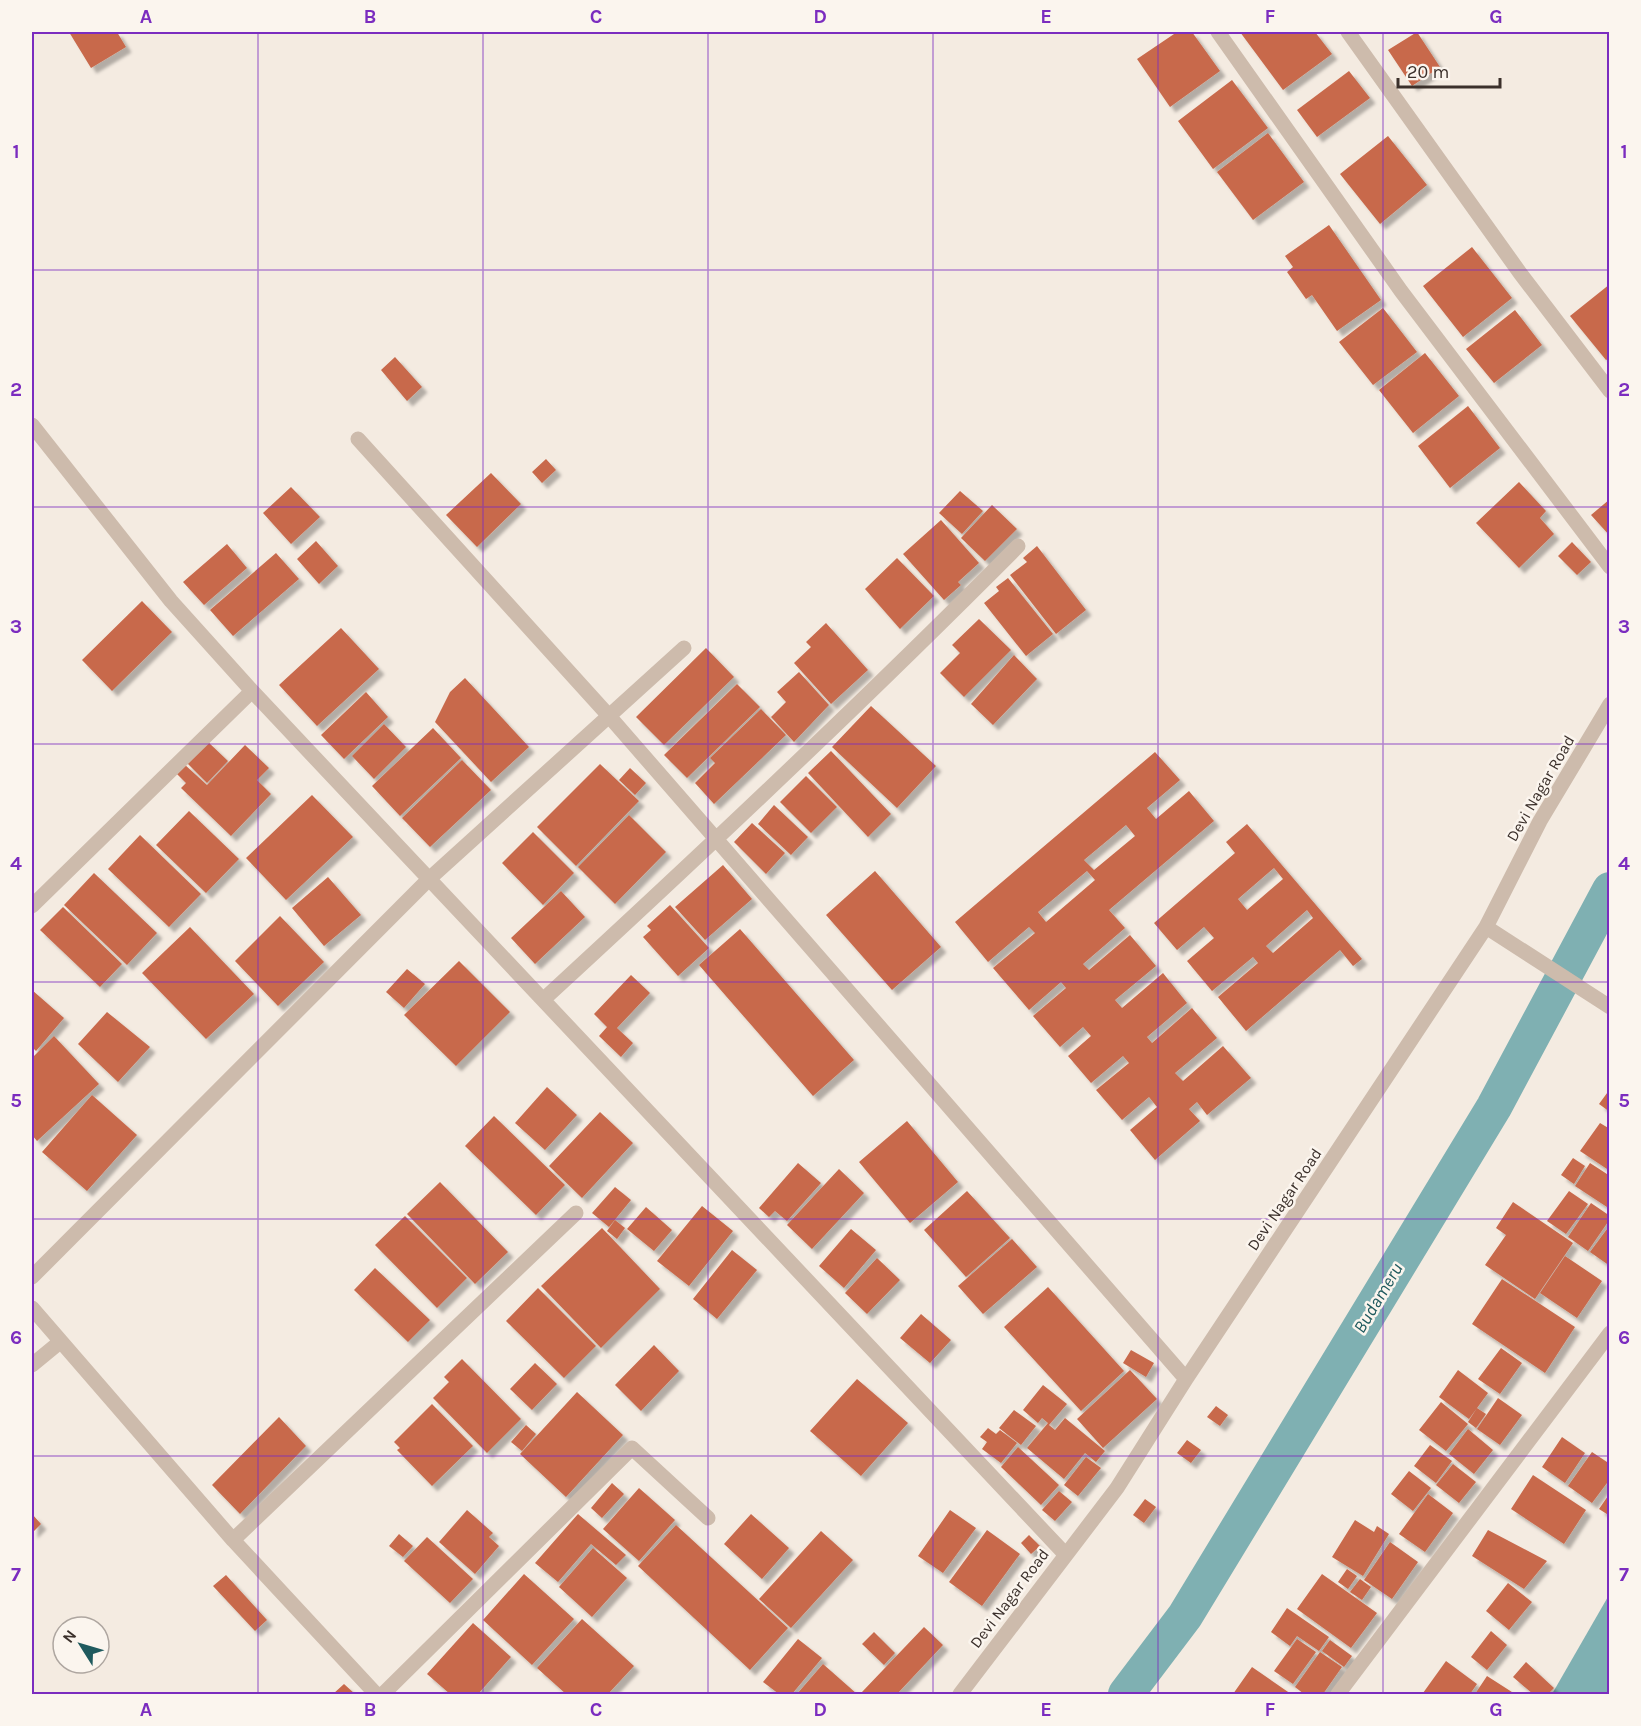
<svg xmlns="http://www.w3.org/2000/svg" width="1641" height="1726" font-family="Karla,sans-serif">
<defs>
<filter id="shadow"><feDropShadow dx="5.5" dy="5.5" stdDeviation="1.5" flood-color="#0004"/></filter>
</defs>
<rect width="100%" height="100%" fill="#f4ebe1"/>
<path fill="#7fb0b2" d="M1609 1595V1694H1552Z"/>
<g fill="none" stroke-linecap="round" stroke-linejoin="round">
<path stroke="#7fb0b2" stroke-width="36" d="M1126 1694 1185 1616 1494 1107 1610 890"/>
</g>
<path fill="#c8694b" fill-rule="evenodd" filter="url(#shadow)" d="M69 32H117L126 47 91 68Z
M1177 32H1192L1220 71 1170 107 1137 59Z
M1240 32H1315L1332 54 1283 90Z
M1417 32 1440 67 1412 86 1388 50Z
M1349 71 1370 98 1317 137 1297 110Z
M1232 80 1268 128 1213 169 1178 121Z
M1268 133 1304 182 1253 220 1217 172Z
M1388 136 1427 185 1380 224 1340 174Z
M1329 225 1381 300 1337 331 1312 295 1306 299 1287 272 1293 267 1285 256Z
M1472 247 1512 298 1463 337 1423 286Z
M1610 284V358L1606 360 1570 316Z
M1383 308 1417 352 1373 385 1339 342Z
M1515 310 1542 345 1494 383 1466 349Z
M1425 353 1459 396 1413 433 1379 390Z
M395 357 422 387 407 401 381 370Z
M1468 406 1500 448 1450 488 1418 446Z
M546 459 556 470 542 483 532 472Z
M491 473 521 504 477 547 446 515Z
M1519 482 1546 511 1540 518 1554 534 1519 568 1476 523Z
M291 487 320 517 291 544 263 513Z
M960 491 983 511 962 534 939 513Z
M1610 499V536L1591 515Z
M992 505 1017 529 985 561 961 538Z
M941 520 979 563 958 582 961 585 944 600 903 554Z
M316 541 338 566 319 584 297 559Z
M1572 542 1591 562 1577 575 1558 556Z
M227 544 247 568 204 605 183 582Z
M1037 546 1086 610 1056 634 1010 575 1027 562 1023 558Z
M276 553 299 579 233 636 210 610Z
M897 558 934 596 900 629 865 589Z
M1008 578 1053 634 1026 656 984 603 999 591 996 587Z
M142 601 172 632 112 691 82 660Z
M979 619 1011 650 964 697 940 673 960 653 952 645Z
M826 623 868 670 831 704 794 663 811 647 806 642Z
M341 628 379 669 317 726 279 685Z
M706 648 734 677 664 745 636 717Z
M1014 655 1037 679 993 725 971 704Z
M799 672 829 705 794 742 771 717 786 702 777 692Z
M465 678 529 747 491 782 435 722 450 692Z
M737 684 760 707 687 778 664 755Z
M366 692 388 717 344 759 321 735Z
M871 706 936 766 897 808 832 747Z
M761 709 786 735 714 804 695 783 715 763 710 758Z
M384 724 406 747 374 779 352 756Z
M433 728 461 758 400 816 372 786Z
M207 741 228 761 207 783 187 763Z
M245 745 269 768 257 780 271 794 231 836 181 788 186 783 176 773 184 764 207 785Z
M831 751 891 814 868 837 808 773Z
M1155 752 1180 780 1147 808 1156 819 1189 791 1214 821 1109 910 1125 928 1083 964 1089 970 1130 935 1156 966 1115 1000 1122 1008 1163 973 1187 1003 1147 1037 1152 1043 1192 1008 1217 1038 1175 1073 1183 1081 1223 1046 1251 1078 1207 1115 1197 1102 1189 1109 1200 1121 1155 1160 1130 1130 1157 1107 1149 1097 1122 1120 1096 1090 1129 1063 1123 1056 1091 1083 1068 1056 1091 1036 1083 1027 1060 1047 1033 1016 1066 988 1061 982 1029 1010 993 968 1035 933 1029 927 988 962 955 922ZM1126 825 1135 836 1094 870 1084 860ZM1087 871 1095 880 1046 922 1038 912Z
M462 760 491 790 430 847 402 818Z
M600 764 639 801 576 866 537 827Z
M630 768 646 783 635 795 619 780Z
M806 776 837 807 811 833 780 802Z
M312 795 353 837 286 900 246 858Z
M774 805 808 837 791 855 758 824Z
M189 811 239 859 206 893 156 845Z
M629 815 666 852 615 904 578 867Z
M752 823 785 853 766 874 734 842Z
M1247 824 1362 959 1353 966 1340 950 1246 1031 1218 997 1258 963 1253 957 1212 991 1187 961 1214 938 1204 927 1177 950 1154 923 1235 853 1226 842ZM1274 868 1283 879 1247 910 1238 899ZM1307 910 1313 918 1273 953 1266 946Z
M533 832 574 873 543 905 502 863Z
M140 835 201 894 169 927 108 869Z
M723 865 752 899 705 940 675 907Z
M875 871 941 947 892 990 826 915Z
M94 873 157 933 127 965 64 905Z
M328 877 361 915 324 946 292 908Z
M561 891 585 917 535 964 511 938Z
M670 905 709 948 678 976 643 937 651 930 647 926Z
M63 907 122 964 100 987 40 930Z
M280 916 324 962 278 1006 235 961Z
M190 927 254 994 206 1039 142 973Z
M740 929 854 1060 813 1096 699 965Z
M459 961 510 1012 456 1066 404 1015Z
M407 969 425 984 404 1008 386 992Z
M631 975 650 993 617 1028 633 1043 621 1057 599 1036 607 1027 594 1014Z
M32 990 64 1018 36 1051 32 1047Z
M107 1012 150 1047 118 1082 78 1044Z
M54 1036 99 1084 37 1141 32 1135V1058Z
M547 1087 577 1115 545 1150 515 1123Z
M1610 1089V1112L1599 1104Z
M92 1095 137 1135 87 1191 42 1152Z
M600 1112 633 1143 582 1198 549 1166Z
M494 1116 565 1185 536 1215 465 1146Z
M907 1121 958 1182 910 1223 859 1162Z
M1600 1123 1610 1129V1171L1580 1151Z
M1573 1158 1585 1166 1574 1184 1561 1175Z
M798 1163 821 1183 787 1221 775 1211 769 1217 759 1208Z
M1590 1163 1610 1176V1209L1575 1186Z
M839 1169 864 1193 812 1249 787 1225Z
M440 1182 508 1252 475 1284 407 1214Z
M615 1187 631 1200 609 1227 592 1213Z
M967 1191 1010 1238 966 1277 924 1230Z
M1569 1191 1588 1204 1566 1234 1547 1221Z
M1513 1202 1573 1243 1535 1299 1485 1265 1506 1235 1496 1228Z
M1591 1203 1610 1216V1219L1588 1251 1568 1237Z
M702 1206 733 1231 689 1286 657 1261Z
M646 1207 672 1230 654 1251 627 1229Z
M405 1216 467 1278 437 1308 375 1245Z
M615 1220 625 1228 617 1239 607 1231Z
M1610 1225V1266L1590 1252Z
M602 1228 660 1289 601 1348 541 1286Z
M851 1229 876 1250 844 1288 819 1266Z
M1012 1239 1037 1267 983 1314 958 1286Z
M732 1250 757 1270 717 1319 693 1299Z
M1565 1256 1602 1281 1577 1318 1540 1293Z
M877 1258 900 1280 867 1314 845 1293Z
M375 1268 430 1320 408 1342 354 1290Z
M1502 1279 1575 1327 1545 1373 1472 1324Z
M1048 1287 1124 1371 1081 1411 1004 1327Z
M538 1288 596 1346 564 1378 506 1321Z
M921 1314 951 1340 930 1363 900 1338Z
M654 1345 679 1371 641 1411 615 1385Z
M1501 1348 1522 1363 1500 1394 1478 1379Z
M1131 1350 1154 1363 1146 1377 1123 1363Z
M462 1359 521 1419 487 1453 433 1398 449 1382 444 1377Z
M535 1363 557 1384 532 1410 510 1389Z
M1130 1370 1157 1399 1103 1448 1077 1419Z
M1458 1370 1488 1393 1469 1419 1439 1397Z
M857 1379 908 1423 861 1476 810 1431Z
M1043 1385 1067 1404 1049 1425 1055 1430 1065 1418 1105 1451 1096 1462 1085 1453 1064 1479 1027 1448 1048 1423 1042 1418 1038 1423 1023 1410Z
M577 1392 623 1435 566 1497 520 1454Z
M1498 1398 1522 1415 1500 1445 1477 1429Z
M1441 1402 1468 1424 1446 1451 1419 1430Z
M432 1404 473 1446 432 1486 397 1450 400 1448 394 1442Z
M1216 1406 1228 1415 1220 1426 1207 1417Z
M1477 1408 1486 1414 1476 1428 1468 1422Z
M1014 1410 1036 1426 1021 1445 999 1428Z
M279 1417 306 1446 240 1514 212 1485Z
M526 1425 536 1434 522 1451 511 1442Z
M988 1428 996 1434 1000 1430 1017 1443 1001 1463 982 1449 987 1442 980 1437Z
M1468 1429 1493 1450 1474 1474 1449 1454Z
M1562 1437 1585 1453 1565 1483 1542 1467Z
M1187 1440 1201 1450 1191 1463 1177 1453Z
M1430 1445 1452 1461 1436 1483 1414 1466Z
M1018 1447 1059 1485 1041 1505 1001 1467Z
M1592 1452 1610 1464V1479L1592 1503 1568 1486Z
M1086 1457 1101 1468 1078 1496 1064 1485Z
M1453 1464 1476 1482 1459 1503 1436 1485Z
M1409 1471 1431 1488 1413 1511 1391 1494Z
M1533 1475 1586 1510 1564 1544 1511 1509Z
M612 1483 624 1494 602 1518 591 1508Z
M639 1488 675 1520 639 1561 603 1529Z
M1059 1491 1072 1502 1055 1521 1042 1510Z
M1610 1493V1516L1599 1509Z
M1428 1494 1453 1513 1425 1552 1399 1534Z
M1145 1499 1156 1507 1144 1523 1133 1515Z
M467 1510 493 1533 489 1537 499 1546 475 1574 439 1542Z
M950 1510 976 1528 943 1573 918 1556Z
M32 1514 41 1524 32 1533Z
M578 1514 626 1555 616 1565 591 1544 558 1582 535 1563Z
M751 1514 789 1548 762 1579 724 1544Z
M1355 1520 1374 1532 1377 1526 1389 1534 1363 1576 1332 1557Z
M676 1525 788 1628 750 1670 638 1566Z
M987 1530 1020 1554 982 1606 949 1582Z
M1488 1530 1547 1561 1524 1589 1472 1556Z
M821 1531 853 1560 791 1628 759 1599Z
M399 1534 413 1546 403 1557 389 1546Z
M1029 1535 1040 1546 1031 1554 1021 1543Z
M427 1537 473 1579 450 1603 404 1561Z
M1390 1542 1418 1562 1392 1599 1364 1580Z
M593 1548 627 1578 592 1617 559 1587Z
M1347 1569 1357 1576 1348 1589 1338 1582Z
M524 1574 574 1619 532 1665 483 1620Z
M1322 1574 1377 1613 1351 1648 1297 1609Z
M226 1575 267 1620 255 1631 213 1586Z
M1360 1579 1371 1587 1362 1600 1350 1592Z
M1508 1583 1532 1602 1509 1630 1486 1611Z
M1287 1608 1329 1637 1319 1651 1297 1636 1290 1646 1271 1632Z
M582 1619 634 1666 608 1694H566L537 1668Z
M473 1623 511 1657 478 1694H450L427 1674Z
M924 1627 943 1645 897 1694H865L862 1692Z
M1491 1631 1507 1645 1487 1670 1471 1657Z
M874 1632 895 1653 884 1665 862 1644Z
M798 1639 822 1658 792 1694H779L763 1682Z
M1297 1639 1316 1652 1293 1684 1274 1671Z
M1330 1640 1352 1656 1344 1667 1322 1651Z
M1320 1652 1342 1667 1323 1694H1304L1295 1687Z
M1446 1661 1477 1684 1470 1694 1423 1693Z
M1526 1662 1554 1688 1548 1694H1533L1513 1677Z
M823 1664 857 1694H797Z
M1252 1667 1291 1694H1233Z
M1487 1676 1515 1694H1475Z
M344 1684 355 1694H333Z"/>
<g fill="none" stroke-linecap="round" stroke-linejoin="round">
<path stroke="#cdbbac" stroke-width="15" d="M1218 32 1401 291 1610 567
M1348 32 1520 273 1610 391
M32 425 171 601 252 691
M358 439 609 716 1186 1379
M32 906 252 691 1065 1554
M1486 927 1610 1007
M544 999C705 851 864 701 1018 546
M32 1277 429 879 684 648
M32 1308 233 1540 376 1694
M32 1365 60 1342
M233 1540 576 1213
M383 1694 632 1448 708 1518
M960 1694 1117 1488 1186 1379 1486 927 1540 821 1610 704
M1338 1694 1610 1333"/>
</g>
<path fill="none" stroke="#7b2cbf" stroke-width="1.5" stroke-opacity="0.55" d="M258 32V1694M483 32V1694M708 32V1694M933 32V1694M1158 32V1694M1383 32V1694M32 270H1610M32 507H1610M32 744H1610M32 982H1610M32 1219H1610M32 1456H1610"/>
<g text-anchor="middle" stroke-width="5" stroke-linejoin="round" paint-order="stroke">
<g font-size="16" fill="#3b302b" stroke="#fbf5ee">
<text transform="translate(1540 788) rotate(-60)" y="6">Devi Nagar Road</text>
<text transform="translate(1284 1199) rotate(-56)" y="6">Devi Nagar Road</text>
<text transform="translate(1009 1598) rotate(-53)" y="6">Devi Nagar Road</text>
</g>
<g font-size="18" font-style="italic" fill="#1f5a5e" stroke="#fbf5ee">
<text transform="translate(1378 1298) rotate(-59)" y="6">Budameru</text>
</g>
</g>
<rect width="1641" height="1726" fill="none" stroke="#fbf5ee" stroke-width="66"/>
<g transform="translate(81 1645) rotate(307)"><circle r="28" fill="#fbf5ee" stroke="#aea6a0" stroke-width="1.5"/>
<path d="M0-4.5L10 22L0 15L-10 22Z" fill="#1f5a5e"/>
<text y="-9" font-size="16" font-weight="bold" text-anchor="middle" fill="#3b302b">N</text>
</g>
<path d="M1398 78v9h102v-9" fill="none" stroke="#3b302b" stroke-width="3"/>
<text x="1407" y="78" font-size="18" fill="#3b302b" stroke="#fbf5ee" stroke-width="4.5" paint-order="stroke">20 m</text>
<rect x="33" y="33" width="1575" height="1660" fill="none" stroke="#7b2cbf" stroke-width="2"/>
<g font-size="20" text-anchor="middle" font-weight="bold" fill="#7b2cbf">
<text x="146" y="23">A</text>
<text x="370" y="23">B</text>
<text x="596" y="23">C</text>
<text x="820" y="23">D</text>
<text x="1046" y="23">E</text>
<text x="1270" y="23">F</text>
<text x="1496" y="23">G</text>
<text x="16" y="158">1</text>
<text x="1624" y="158">1</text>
<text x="16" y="396">2</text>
<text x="1624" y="396">2</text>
<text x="16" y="633">3</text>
<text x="1624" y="633">3</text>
<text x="16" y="870">4</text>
<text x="1624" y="870">4</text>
<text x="16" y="1107">5</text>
<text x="1624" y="1107">5</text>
<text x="16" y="1344">6</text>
<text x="1624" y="1344">6</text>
<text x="16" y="1581">7</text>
<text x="1624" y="1581">7</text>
<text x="146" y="1716">A</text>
<text x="370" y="1716">B</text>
<text x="596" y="1716">C</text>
<text x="820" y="1716">D</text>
<text x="1046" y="1716">E</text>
<text x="1270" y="1716">F</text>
<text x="1496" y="1716">G</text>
</g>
</svg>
